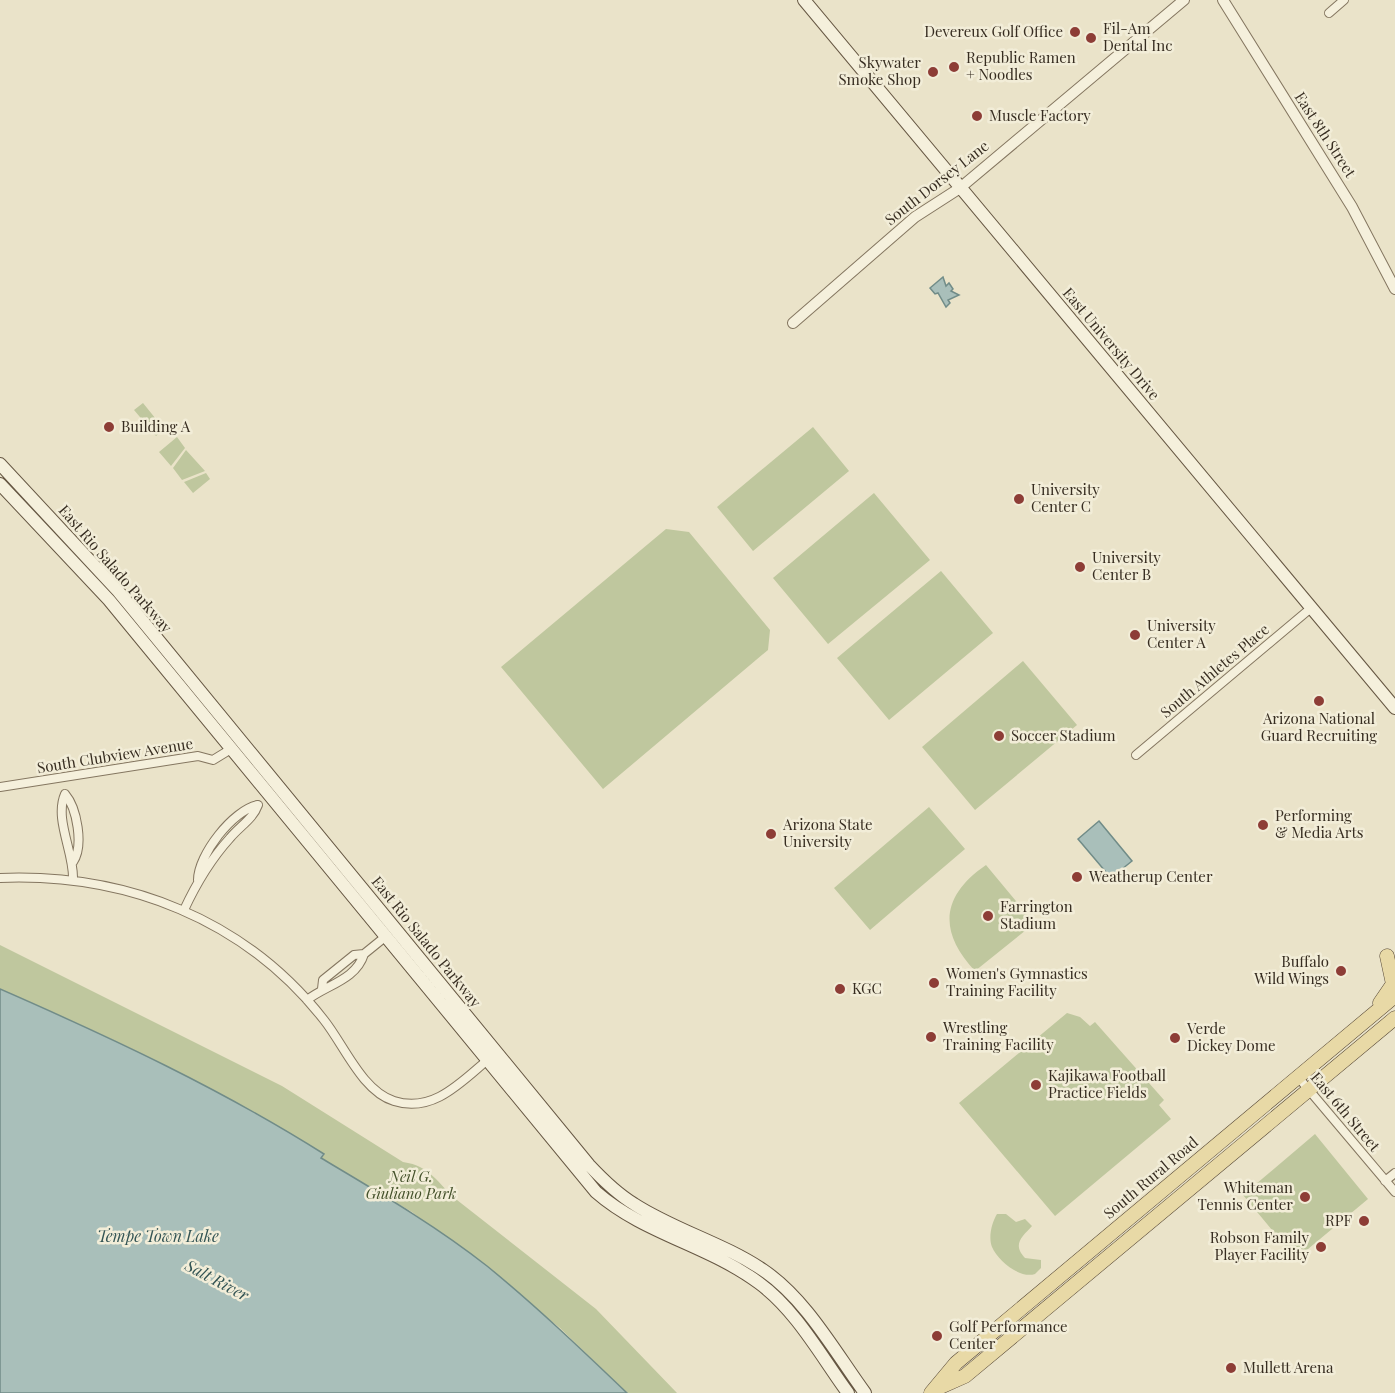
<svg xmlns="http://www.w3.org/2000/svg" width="1395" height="1393" font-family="'Playfair Display',serif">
<rect width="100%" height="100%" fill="#eae3c9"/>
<path fill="#bfc79e" d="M143 403 164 429 156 436 134 410Z
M813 427 849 471 753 551 717 507Z
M177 437 185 448 171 466 159 452Z
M186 450 205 471 182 480 173 468Z
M206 473 210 479 193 493 184 482Z
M874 493 930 560 828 644 773 578Z
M666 529 689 532 770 630 768 650 603 789 501 667Z
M941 571 993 633 889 720 837 658Z
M1023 661 1077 725 975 810 922 747Z
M929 807 965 849 870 930 834 888Z
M986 865 1031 919V926L975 971C938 931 941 896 986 865Z
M0 945 282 1086 403 1162C431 1166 437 1183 457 1200L596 1309 677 1393H627L560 1328 412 1212 321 1158 324 1155C221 1088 112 1038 0 989Z
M1067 1013 1080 1017 1090 1026 1095 1022 1164 1100 1159 1105 1171 1119 1055 1216 959 1103Z
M1315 1134 1368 1199 1296 1259 1243 1195Z
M997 1214H1006L1016 1222 1025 1219 1032 1226C1022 1237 1012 1244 1025 1258L1041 1260V1268L1035 1274C1020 1279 998 1261 992 1247 988 1237 992 1222 997 1214Z"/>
<path fill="#a9bfba" stroke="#718c88" stroke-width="1.5" d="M943 277 946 286 949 283 953 289 951 291 959 295 948 300 950 303 946 307 938 293 935 294 930 288Z
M1099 821 1132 861 1111 878 1078 839Z
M0 989C112 1038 221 1089 324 1154L321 1158C378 1192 435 1225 487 1266 536 1306 581 1349 627 1393H0Z"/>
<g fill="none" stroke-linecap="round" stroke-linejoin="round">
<defs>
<path id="minor" d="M1329 13 1344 0
M1136 755 1311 608
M0 787 198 756 213 760 231 749
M0 878C126 873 245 919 324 1020 344 1045 362 1091 394 1101 434 1114 463 1080 491 1057
M73 879C74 852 54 819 65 794 77 808 84 846 73 862
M184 910C196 884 211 859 230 838 240 826 253 819 258 805 233 810 198 855 198 880
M364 954 385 937
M307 1000C326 985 356 980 364 954L354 955 323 980 322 989
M1298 1077 1395 1192
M1385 1181 1395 1173"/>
<path id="tertiary" d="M1223 0 1352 207 1395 289
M793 323 915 217 960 188 1184 0"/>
<path id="secondary" d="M804 0 1395 708
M0 464 118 591 589 1165C603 1180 616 1193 634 1204 674 1230 723 1243 763 1270 806 1299 835 1352 865 1393
M0 484 109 600 596 1192C644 1234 708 1245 759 1283 796 1310 821 1356 848 1393"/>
<path id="primary" d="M1380 1003 1393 984 1387 956
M938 1388 965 1376 1395 1018
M931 1393 956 1363 1395 996"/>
</defs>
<use href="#minor" stroke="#847660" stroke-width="10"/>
<use href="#tertiary" stroke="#847660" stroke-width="12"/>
<use href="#secondary" stroke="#665743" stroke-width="14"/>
<use href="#primary" stroke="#534433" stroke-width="15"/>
<use href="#minor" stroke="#f5f0dc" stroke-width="8"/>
<use href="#tertiary" stroke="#f5f0dc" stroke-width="10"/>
<use href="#secondary" stroke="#f5f0dc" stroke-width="12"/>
<use href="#primary" stroke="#e8d9a6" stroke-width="14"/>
</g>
<g fill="#8d3d36" stroke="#f2edd8" stroke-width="2">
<circle cx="1075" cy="32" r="6"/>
<circle cx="1091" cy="38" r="6"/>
<circle cx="954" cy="67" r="6"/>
<circle cx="933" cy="72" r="6"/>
<circle cx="977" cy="116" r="6"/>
<circle cx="109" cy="427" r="6"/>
<circle cx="1019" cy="499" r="6"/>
<circle cx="1080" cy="567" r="6"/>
<circle cx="1135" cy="635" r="6"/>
<circle cx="1319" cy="701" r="6"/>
<circle cx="999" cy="736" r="6"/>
<circle cx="1263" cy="825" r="6"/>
<circle cx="771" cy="834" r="6"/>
<circle cx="1077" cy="877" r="6"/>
<circle cx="988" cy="916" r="6"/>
<circle cx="1341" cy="971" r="6"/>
<circle cx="934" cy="983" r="6"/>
<circle cx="840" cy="989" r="6"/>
<circle cx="931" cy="1037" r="6"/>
<circle cx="1175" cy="1038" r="6"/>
<circle cx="1036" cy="1085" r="6"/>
<circle cx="1305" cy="1197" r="6"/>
<circle cx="1364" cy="1221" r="6"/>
<circle cx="1321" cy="1247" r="6"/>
<circle cx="937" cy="1336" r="6"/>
<circle cx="1231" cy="1368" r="6"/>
</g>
<g text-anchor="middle" stroke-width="5" stroke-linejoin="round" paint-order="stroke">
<g font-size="15" fill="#372d21" stroke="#f2edd8" text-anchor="start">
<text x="1103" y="34">Fil-Am<tspan x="1103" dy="17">Dental Inc</tspan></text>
<text x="1063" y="37" text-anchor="end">Devereux Golf Office</text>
<text x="966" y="63">Republic Ramen<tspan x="966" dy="17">+ Noodles</tspan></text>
<text x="921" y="68" text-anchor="end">Skywater<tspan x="921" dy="17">Smoke Shop</tspan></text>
<text x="989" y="121">Muscle Factory</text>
<text x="121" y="432">Building A</text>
<text x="1031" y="495">University<tspan x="1031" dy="17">Center C</tspan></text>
<text x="1092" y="563">University<tspan x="1092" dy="17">Center B</tspan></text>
<text x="1147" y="631">University<tspan x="1147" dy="17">Center A</tspan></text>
<text x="1319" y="724" text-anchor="middle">Arizona National<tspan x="1319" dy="17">Guard Recruiting</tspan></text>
<text x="1011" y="741">Soccer Stadium</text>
<text x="1275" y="821">Performing<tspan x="1275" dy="17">&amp; Media Arts</tspan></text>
<text x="783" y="830">Arizona State<tspan x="783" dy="17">University</tspan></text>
<text x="1089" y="882">Weatherup Center</text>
<text x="1000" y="912">Farrington<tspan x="1000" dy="17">Stadium</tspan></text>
<text x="1329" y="967" text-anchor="end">Buffalo<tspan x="1329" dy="17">Wild Wings</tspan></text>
<text x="946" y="979">Women's Gymnastics<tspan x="946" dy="17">Training Facility</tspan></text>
<text x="852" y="994">KGC</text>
<text x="943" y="1033">Wrestling<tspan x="943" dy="17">Training Facility</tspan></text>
<text x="1187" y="1034">Verde<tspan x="1187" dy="17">Dickey Dome</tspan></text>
<text x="1048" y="1081">Kajikawa Football<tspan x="1048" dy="17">Practice Fields</tspan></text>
<text x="1293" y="1193" text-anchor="end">Whiteman<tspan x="1293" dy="17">Tennis Center</tspan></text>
<text x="1352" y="1226" text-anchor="end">RPF</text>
<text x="1309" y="1243" text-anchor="end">Robson Family<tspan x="1309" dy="17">Player Facility</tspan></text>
<text x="949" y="1332">Golf Performance<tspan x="949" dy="17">Center</tspan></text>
<text x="1243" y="1373">Mullett Arena</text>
</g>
<g font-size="15" fill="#372d21" stroke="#f2edd8">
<text transform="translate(1325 135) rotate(57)" y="5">East 8th Street</text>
<text transform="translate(937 183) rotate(-38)" y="5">South Dorsey Lane</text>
<text transform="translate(1111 344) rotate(50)" y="5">East University Drive</text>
<text transform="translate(115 569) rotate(49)" y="5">East Rio Salado Parkway</text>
<text transform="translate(1215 671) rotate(-40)" y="5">South Athletes Place</text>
<text transform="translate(115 756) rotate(-9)" y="5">South Clubview Avenue</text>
<text transform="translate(426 942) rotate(51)" y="5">East Rio Salado Parkway</text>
<text transform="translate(1345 1112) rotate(50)" y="5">East 6th Street</text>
<text transform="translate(1151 1178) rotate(-40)" y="5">South Rural Road</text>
</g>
<g font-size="15" font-style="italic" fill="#44512a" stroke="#f2edd8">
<text x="411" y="1182">Neil G.<tspan x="411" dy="17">Giuliano Park</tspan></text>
</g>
<g font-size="16" font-style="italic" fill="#335454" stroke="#f2edd8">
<text x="158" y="1242">Tempe Town Lake</text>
<text transform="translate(217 1280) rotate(28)" y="6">Salt River</text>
</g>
</g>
</svg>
